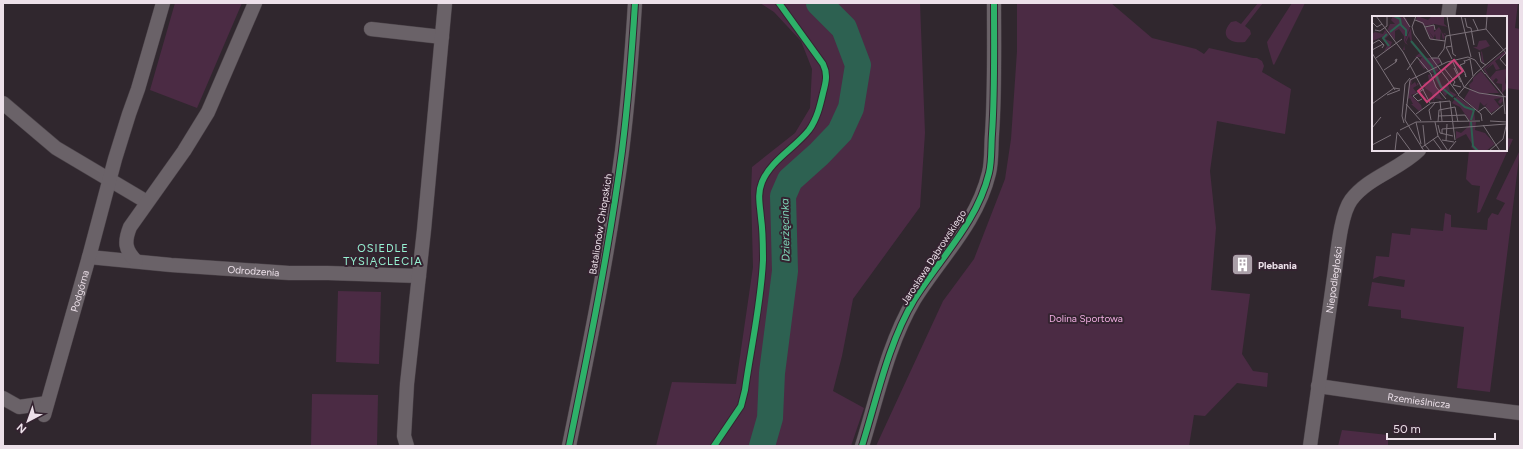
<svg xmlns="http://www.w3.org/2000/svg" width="1523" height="449" font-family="Figtree,sans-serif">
<rect width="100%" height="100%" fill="#30272e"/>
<path fill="#4b2b44" d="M175 3H242L197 108 150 90Z
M760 3H920L925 133 920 207 853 299 842 356 833 391 864 408 851 446H656L672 382 736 384 753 267 751 192 752 167 795 133 810 108 812 69 801 41 774 12Z
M1017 3H1111L1152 38 1196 49 1204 54 1209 48 1253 58H1257L1262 61 1264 66 1262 72 1291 89 1285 134 1217 121 1210 171 1216 228 1211 290 1250 294 1242 354 1253 371 1268 373 1267 387 1237 383 1205 416 1194 415 1189 446H876L943 301 974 259 1005 179 1011 139 1017 51Z
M1258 3H1263L1245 26 1250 30 1251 34 1245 42C1229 44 1219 35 1231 22L1236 21 1241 24Z
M1292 3H1305L1274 65 1273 64 1268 47 1267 42Z
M1488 3H1518L1515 28 1520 29V90L1506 88V17H1486Z
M1506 138 1513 139 1480 212 1477 213 1480 186 1472 185 1466 179 1469 150H1506Z
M1520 150 1490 392 1457 388 1464 327 1401 318V310L1368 306 1372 282 1404 287 1405 280 1380 276 1373 279 1376 256 1389 257 1392 233 1410 235 1411 228 1443 231 1445 213 1451 215V227L1487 230 1488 219 1492 213 1498 215 1505 203 1496 199Z
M338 291 381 292 379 364 336 362Z
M312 394 378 395 377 446H311Z
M1342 430 1388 435V446H1338Z"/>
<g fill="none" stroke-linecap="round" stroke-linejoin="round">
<path stroke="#2d6151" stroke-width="26" d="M762 446 770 418 772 373 785 271 783 196 790 180 819 154 840 132 851 108 858 65 844 28 819 3"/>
<defs>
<g id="minor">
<path d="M1448 17 1450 3"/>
<path d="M371 29 442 37"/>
<path d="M3 103 56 148 147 202"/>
<path id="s1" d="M89 257 171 265 289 273H328L419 276"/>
<path d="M136 261C125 250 124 242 130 227L184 151 208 112 255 3"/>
<path id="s2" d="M1318 386 1415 400 1520 413"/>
<path d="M3 398 19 407 47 403"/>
<path id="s3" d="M44 415 89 257 115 159 129 114 138 89 163 3"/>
<path d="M407 446 404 436 407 384 424 230 445 3"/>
<path d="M569 446C589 348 609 250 622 151 628 102 632 52 635 3"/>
<path d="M862 446C877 398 888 344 914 300 940 258 977 223 989 173 992 161 991 146 992 134 995 90 994 47 994 3"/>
<path id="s4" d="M1310 446C1318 390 1326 333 1334 277 1337 258 1340 215 1351 200 1368 177 1399 170 1419 150"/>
</g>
</defs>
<use href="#minor" stroke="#4a4248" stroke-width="15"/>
<use href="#minor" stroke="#6a6268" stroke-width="14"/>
<defs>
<path id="cycleway" d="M569 446C589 348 609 250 622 151 628 102 632 52 635 3
M714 446 741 406 745 390C751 347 761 304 763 260 763 246 763 232 761 218 760 205 757 194 762 182 771 160 795 148 809 130 817 119 820 106 823 93 826 82 828 74 823 64L779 3
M862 446C877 398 888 344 914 300 940 258 977 223 989 173 992 161 991 146 992 134 995 90 994 47 994 3"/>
</defs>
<use href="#cycleway" stroke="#342330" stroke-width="8"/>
<use href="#cycleway" stroke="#2db169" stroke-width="6"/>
</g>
<defs>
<symbol id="building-square" viewBox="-11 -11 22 22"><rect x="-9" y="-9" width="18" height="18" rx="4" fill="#aa9fa8" stroke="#342330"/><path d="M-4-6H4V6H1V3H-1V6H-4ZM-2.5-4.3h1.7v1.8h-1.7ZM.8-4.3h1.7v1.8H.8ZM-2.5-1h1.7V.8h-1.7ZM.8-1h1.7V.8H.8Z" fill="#fff"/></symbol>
</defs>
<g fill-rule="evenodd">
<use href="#building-square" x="1230" y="252" width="25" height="25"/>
</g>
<g text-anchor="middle" stroke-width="4" stroke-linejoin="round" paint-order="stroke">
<g font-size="10" fill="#ece0e9" stroke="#342330">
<text transform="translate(600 224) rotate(-81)" y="4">Batalionów Chłopskich</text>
<text transform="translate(933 257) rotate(-57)" y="4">Jarosława Dąbrowskiego</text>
<text dy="4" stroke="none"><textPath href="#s1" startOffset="165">Odrodzenia</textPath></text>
<text dy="4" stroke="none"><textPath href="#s4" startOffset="168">Niepodległości</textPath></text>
<text dy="4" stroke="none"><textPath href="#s3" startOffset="129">Podgórna</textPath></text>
<text dy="4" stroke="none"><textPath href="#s2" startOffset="102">Rzemieślnicza</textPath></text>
</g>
<g font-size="10" font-weight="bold" fill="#ece0e9" stroke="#342330" text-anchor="start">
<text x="1258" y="269">Plebania</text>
</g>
<g font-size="10" fill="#efaee0" stroke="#342330">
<text x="1086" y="322">Dolina Sportowa</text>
</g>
<g font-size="11" font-style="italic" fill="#80dabb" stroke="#342330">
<text transform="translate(785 230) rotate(-91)" y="4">Dzierżęcinka</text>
</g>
<g font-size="11" letter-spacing="1" fill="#96f2d2" stroke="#342330">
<text x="383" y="252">OSIEDLE<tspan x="383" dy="13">TYSIĄCLECIA</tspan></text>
</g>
</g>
<g transform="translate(1372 16)">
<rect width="135" height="135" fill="#30272e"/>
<path d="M21 0 34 2 38 12 32 27V20L27 13 23 15V24L16 16 17 14 15 15 18 8H23L19 4ZM45 0 56 4 60 0H72V8L76 11 62 8 53 10 44 4ZM62 9V16L67 11 71 18 73 17 74 19 71 18 73 21 71 24 69 14 68 24 64 23 63 18 62 22 56 14 62 23H59L53 11ZM39 12 40 25 52 40 55 42H66L69 46 64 50 67 55 60 57 54 52 52 53 47 46 50 41H43L48 37 39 26 37 20 34 26 36 29 33 27 32 29 33 34H31L34 23ZM13 14 17 19 13 23 20 26 18 32 12 35 15 30 10 21 0 25V18L3 16 11 18ZM114 24 118 30 108 34 110 36 112 47 110 46 109 35 101 31H105L107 25ZM133 35 134 37 128 41 134 37V38L123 45 128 53 124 54 121 48 114 54 120 47 113 53 118 62 124 55 135 53 133 66 135 72 130 77 135 81 129 77H108L98 72 97 69 101 65V62L109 55 127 77 130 76V68L124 67 126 64 124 62 121 65 129 75 127 74 111 53ZM65 56 70 70 76 69 78 75 85 79 81 81 76 75V77L73 80 71 77 60 58ZM59 58 69 82 72 84 63 82 61 86 60 77 53 72 51 67 57 65 56 59ZM43 61 44 62 40 63 38 69 41 63 39 69 43 66 45 70V67H46L50 72 46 68V69L41 72 45 77 39 79 49 89 50 93 47 95 39 88H41L38 82 36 83 37 66 39 63ZM98 73 130 81 131 85 128 88 126 86 129 82 122 83 128 91 119 97 113 90 116 87 112 90 108 86 106 95 92 83ZM85 80 102 93 103 104H97L88 91 80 87ZM97 106H104L103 114 113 117 123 128 114 135H103L99 131 100 128 94 118 84 123V115L89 117 97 110Z" fill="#4b2b44"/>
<path fill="none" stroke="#2d6151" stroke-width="2" d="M22 0 28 3 29 9 34 14V20M18 16 28 8M15 18 11 22 17 30M39 25 60 50 69 71 81 81M82 82 93 91 102 94 99 104M99 106 101 130 106 135"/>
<path fill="none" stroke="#7b7179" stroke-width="1" d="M4 0 31 36 58 87M31 0 38 11M44 0 40 11 42 18 86 78M75 0 81 38 84 40M89 0 99 41M93 2 95 11 99 12 102 29M101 3 106 14M43 4 51 7 58 23 73 25M0 6 5 11 10 8M53 11 62 9 63 14M114 13 115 1M3 14 8 15 15 10V0M0 28 7 24 12 29 10 32M80 30 74 31 80 43M0 34 11 28M107 36 109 46 114 49M0 37 23 74M66 41 72 33 74 20 114 13 134 37 128 43 135 51M4 42 30 23M59 42H67L70 48M93 45 98 43 101 60M81 46 92 71M72 52 83 66 81 69 89 71M82 52 89 66M90 52 93 57 94 61 93 58M90 52 88 49 93 47 92 44M12 54 24 46 25 43 23 44 24 46M35 54 45 41 59 58 64 71 74 83M113 57 131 79 133 98M92 71 107 77 135 81M15 79 28 74M86 79 104 57 135 31M86 79 109 98 110 105M50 83 46 85 41 80 52 73M68 85 70 105M0 88 22 72 28 73M34 88 49 105M106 96 113 91 119 98M44 98 59 87 78 85 83 124M119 99 131 89M66 100 93 99 97 105M59 104 57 94 63 87M118 105 135 106M44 106 49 128M63 106 66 120M66 106 67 94 83 91 86 106M32 107 30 100 33 68 38 62M51 109 53 129 58 135M66 109 68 117 81 120M111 109 128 135M0 112 9 101M28 114 44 106 108 105M25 116 39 135M70 118V113L134 108M66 120 76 135 84 125M61 123 70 135M70 124 82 126M74 125 75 108M0 129 19 119M49 132 66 120M23 135 25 117M52 135 33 104 38 64 75 46 96 41 103 44 113 58M117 135 131 123 135 106"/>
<path fill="#ca4077" fill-opacity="0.15" stroke="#ca4077" stroke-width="2" d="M82 44 91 55 55 86 46 75Z"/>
<rect width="135" height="135" fill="none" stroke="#ece0e9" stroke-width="2"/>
</g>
<rect width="1523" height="449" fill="none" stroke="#ece0e9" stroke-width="8"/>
<g transform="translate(28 421) rotate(221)" stroke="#342330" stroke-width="3" paint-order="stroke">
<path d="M0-3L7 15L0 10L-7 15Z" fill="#ece0e9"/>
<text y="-6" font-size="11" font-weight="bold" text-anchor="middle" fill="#ece0e9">N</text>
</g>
<path d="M1387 433v6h108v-6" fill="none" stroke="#ece0e9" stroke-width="2"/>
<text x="1393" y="433" font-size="12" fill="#ece0e9" stroke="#342330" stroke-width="3" paint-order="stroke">50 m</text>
</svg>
